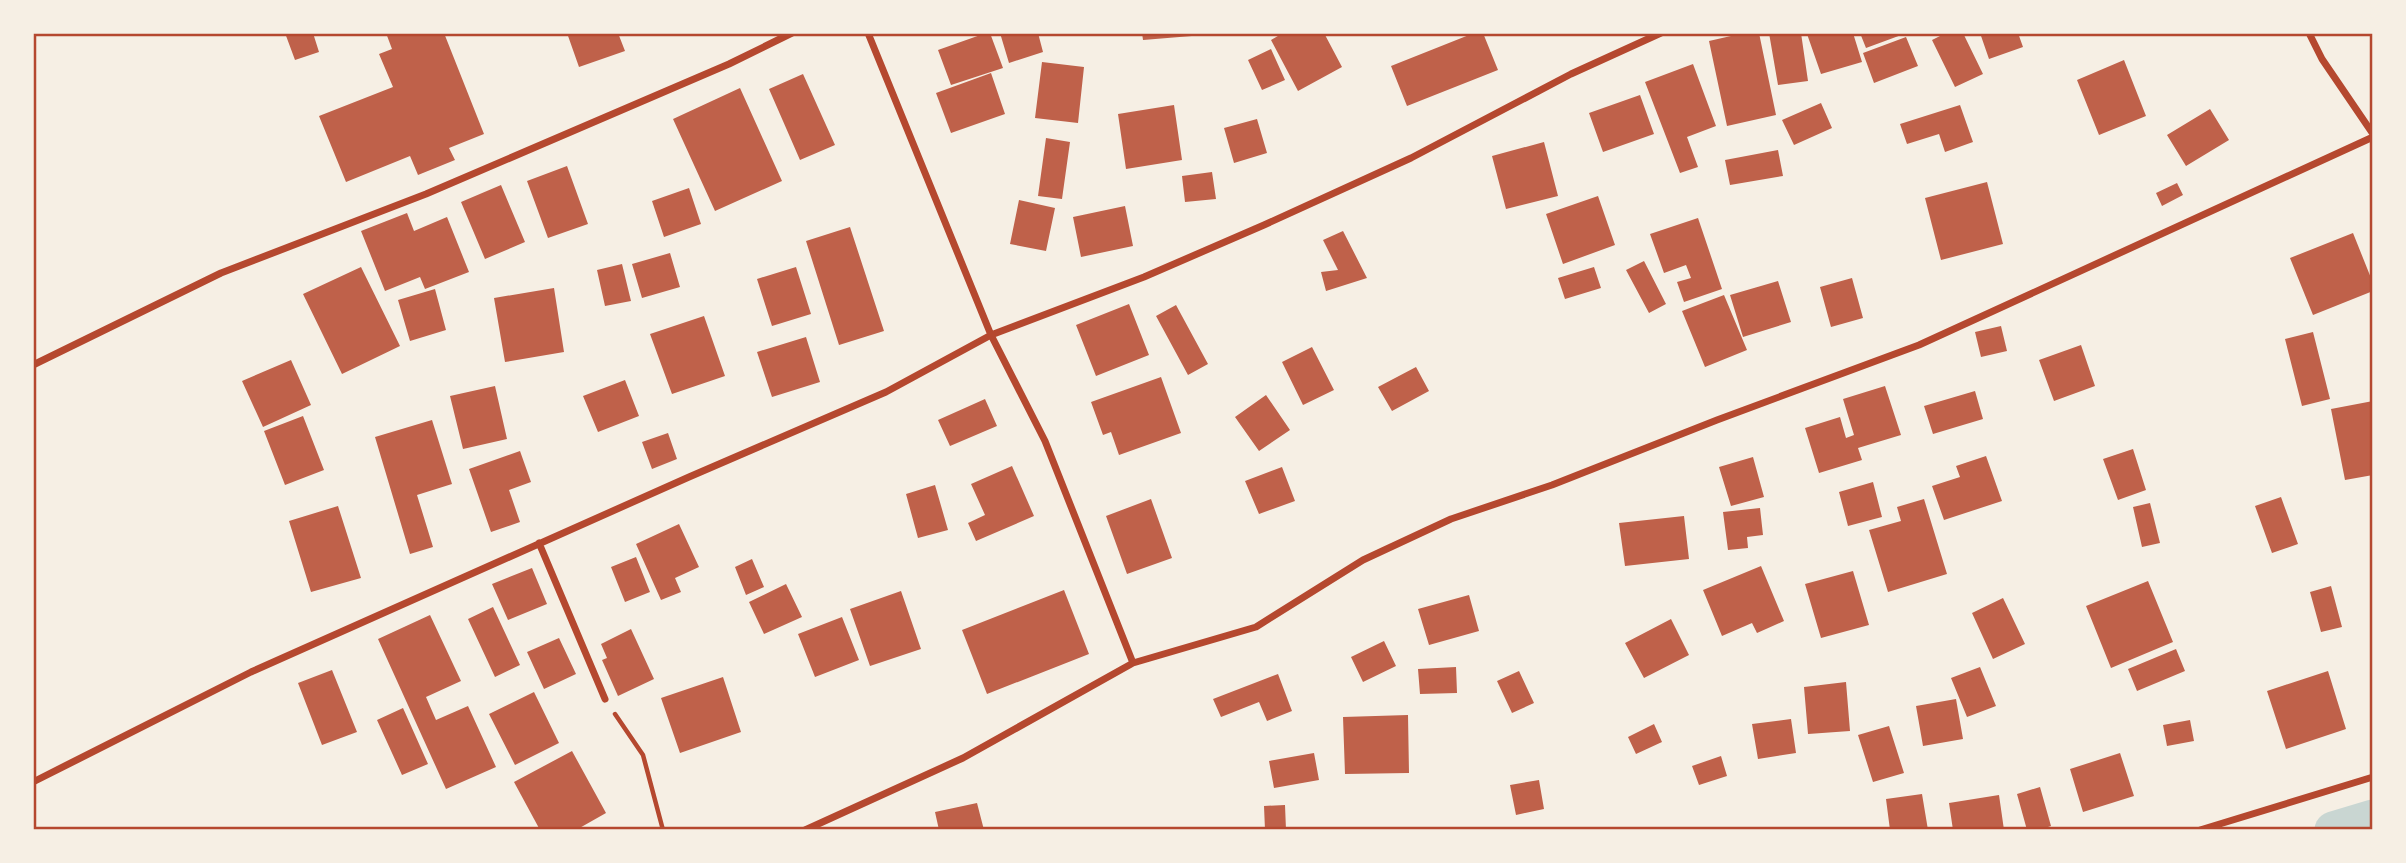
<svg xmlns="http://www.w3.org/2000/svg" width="2406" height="863" font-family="'Sofia Sans Condensed',sans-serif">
<rect width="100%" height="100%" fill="#f6efe4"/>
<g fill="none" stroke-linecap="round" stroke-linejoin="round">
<path stroke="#c9d6d2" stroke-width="37" d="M2333 830 2373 818"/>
</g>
<path fill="#bf614a" d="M285 33H313L319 52 295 60Z
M386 33H444L484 134 449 148 455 160 418 175 410 156 346 182 319 116 393 87 379 54 392 49Z
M567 33H618L625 51 579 67Z
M986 33H990L1003 68 951 85 938 50Z
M1000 33H1038L1043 52 1009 63Z
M1142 33H1204V35L1143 40Z
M1283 33H1324L1342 67 1298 91 1271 40Z
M1474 33H1483L1498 70 1407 106 1391 66Z
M1744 33H1759L1776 115 1727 126 1709 41Z
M1769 33H1801L1808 81 1778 85Z
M1853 33 1862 62 1821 74 1807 34Z
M1860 33H1904V34L1866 48Z
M1946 33H1963L1983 74 1955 87 1932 40Z
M1980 33H2018L2023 47 1989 59Z
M1906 37 1918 66 1874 83 1863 53Z
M1271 49 1285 80 1262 90 1248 60Z
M2124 60 2146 116 2099 135 2077 80Z
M1042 62 1084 67 1078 123 1035 118Z
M1693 64 1716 126 1687 137 1698 167 1680 173 1645 82Z
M991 73 1005 114 951 133 936 93Z
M803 74 835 145 800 160 769 89Z
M740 88 782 181 715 211 673 119Z
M1640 95 1654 134 1603 152 1589 113Z
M1821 103 1832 128 1794 145 1782 120Z
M1174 105 1182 160 1126 169 1118 114Z
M1960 105 1973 142 1945 152 1939 134 1907 144 1900 124Z
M2210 109 2229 140 2186 166 2167 135Z
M1257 119 1267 153 1234 163 1224 128Z
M1046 138 1070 142 1062 199 1038 196Z
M1544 142 1558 196 1506 209 1492 156Z
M1778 150 1783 176 1730 185 1725 160Z
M567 166 588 224 548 238 527 181Z
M1212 172 1216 199 1185 202 1182 176Z
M1987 182 2003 244 1941 260 1925 198Z
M2177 183 2183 195 2162 206 2156 193Z
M501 185 525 242 485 259 461 202Z
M689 188 701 224 664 237 652 201Z
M1598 196 1615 245 1563 264 1546 214Z
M1019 200 1055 208 1046 251 1010 244Z
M1125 206 1133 246 1081 257 1073 217Z
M407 213 414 231 447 217 469 272 425 289 420 277 385 291 361 231Z
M1698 218 1722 289 1684 302 1677 282 1691 278 1686 265 1664 273 1650 234Z
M850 227 884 331 839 345 806 241Z
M1343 231 1367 278 1326 291 1321 272 1338 270 1323 240Z
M2353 233 2373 283V291L2313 315 2290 258Z
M670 253 680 287 642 298 632 264Z
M1644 261 1666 304 1649 313 1626 270Z
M622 264 631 301 605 306 597 270Z
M361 267 400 346 342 374 303 294Z
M796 267 811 314 772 326 757 279Z
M1594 267 1601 288 1565 299 1558 278Z
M1852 278 1863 318 1831 327 1820 287Z
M1778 281 1791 322 1743 337 1730 295Z
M554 288 564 352 505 362 494 298Z
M435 289 446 330 410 341 398 300Z
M1724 295 1747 350 1705 367 1682 311Z
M1129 304 1149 355 1096 376 1076 325Z
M1176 305 1208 364 1188 375 1156 316Z
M704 316 725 376 672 394 650 334Z
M2001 326 2007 351 1981 357 1975 332Z
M2313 332 2330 399 2302 406 2285 339Z
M806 337 820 382 772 397 757 352Z
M2081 345 2095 386 2054 401 2039 360Z
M1312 347 1334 390 1303 405 1282 362Z
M291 360 311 405 263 427 242 381Z
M1416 367 1429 391 1392 411 1378 387Z
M1161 377 1181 433 1119 455 1111 432 1103 435 1091 402Z
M625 380 639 416 598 432 583 396Z
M495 386 507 439 463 449 450 396Z
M1885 386 1901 435 1858 448 1862 460 1819 473 1805 428 1840 417 1846 438 1854 435 1843 399Z
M1975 391 1983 419 1933 434 1924 406Z
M1266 395 1290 430 1259 451 1235 417Z
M985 399 997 426 950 446 938 420Z
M2373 401V475L2345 480 2331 409Z
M303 416 324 470 285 485 264 431Z
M432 420 452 484 417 495 433 547 410 554 375 437Z
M668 433 677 459 652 469 642 442Z
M2133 449 2146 490 2118 500 2103 459Z
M520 451 531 482 509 490 520 522 491 532 469 469Z
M1986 456 2002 501 1944 520 1932 486 1960 477 1956 466Z
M1753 457 1764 497 1731 506 1719 467Z
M1012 466 1034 516 976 541 968 523 985 515 971 484Z
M1282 467 1295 501 1259 514 1245 481Z
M1873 482 1882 517 1848 526 1839 492Z
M935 485 948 530 918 538 906 494Z
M2281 497 2298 544 2272 553 2255 506Z
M1151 499 1172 558 1127 574 1106 516Z
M1924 499 1947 574 1888 592 1869 530 1901 521 1897 507Z
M2150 503 2160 543 2142 547 2133 507Z
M338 506 361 578 311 592 289 521Z
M1760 508 1763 535 1747 537 1748 548 1728 550 1723 512Z
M1684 516 1689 559 1625 566 1619 523Z
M679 524 699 567 675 578 681 592 661 600 636 544Z
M636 557 650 592 625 602 611 567Z
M752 559 764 587 746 595 735 567Z
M1761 566 1784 621 1757 633 1752 623 1722 636 1703 590Z
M532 568 547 604 508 620 492 584Z
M1853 571 1869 625 1821 638 1805 584Z
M2148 581 2173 642 2111 668 2086 606Z
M786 584 802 617 764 634 749 602Z
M2331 586 2342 627 2321 632 2310 592Z
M1064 590 1089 654 987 694 962 630Z
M901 591 921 649 870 666 850 609Z
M1469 595 1479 631 1429 645 1418 609Z
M2003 598 2025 644 1993 659 1972 613Z
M493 607 520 665 495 677 468 619Z
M430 615 461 681 426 697 436 720 468 706 496 767 446 789 378 639Z
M842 617 859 660 815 677 798 634Z
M1671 619 1689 655 1644 678 1625 643Z
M631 629 654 679 618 696 602 660 607 658 601 644Z
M559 638 576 674 544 689 527 652Z
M1384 641 1396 666 1363 682 1351 657Z
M2176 649 2185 671 2137 691 2128 669Z
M1456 667 1457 693 1420 694 1418 669Z
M1980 667 1996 706 1967 717 1951 678Z
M332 670 357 732 322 745 298 683Z
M1519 671 1534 703 1512 713 1497 681Z
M2328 671 2346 729 2286 749 2267 691Z
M1278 674 1292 711 1267 721 1259 702 1221 717 1213 699Z
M723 677 741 732 680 753 661 698Z
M1846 682 1850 731 1808 734 1804 687Z
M534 692 559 743 515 765 489 714Z
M1956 699 1963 739 1923 746 1916 706Z
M403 708 428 764 402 775 377 720Z
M1408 715 1409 773 1345 774 1343 717Z
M1791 719 1796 753 1758 759 1752 724Z
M2190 720 2194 741 2167 746 2163 725Z
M1654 724 1662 742 1636 754 1628 737Z
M1889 726 1904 773 1873 782 1858 735Z
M572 751 606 813 576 830H540L514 782Z
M1314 753 1319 780 1274 788 1269 761Z
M2120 753 2134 796 2083 812 2070 769Z
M1721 756 1727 776 1699 785 1692 766Z
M1539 780 1544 809 1516 815 1510 785Z
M2040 787 2051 826 2039 830H2027L2017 794Z
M1922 794 1928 830H1890L1886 799Z
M1999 795 2004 830H1953L1949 803Z
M977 803 984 830H939L935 812Z
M1285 805 1286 830H1265L1264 806Z"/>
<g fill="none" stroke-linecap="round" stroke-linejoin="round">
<path stroke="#b5482f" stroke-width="4.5" d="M615 714 643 755 663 830"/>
<path stroke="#b5482f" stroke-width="7" d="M868 33 991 335 1045 441 1133 663
M2309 33 2322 59 2373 134
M33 365 221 273 426 194 729 64 792 33
M539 543 605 699
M33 782 251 672 689 477 886 392 991 335 1144 277 1264 225 1411 158 1571 74 1661 33
M805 830 963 758 1133 663 1256 627 1363 560 1451 519 1552 485 1717 420 1919 345 2373 137
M2200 830 2373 777"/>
</g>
<rect width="2406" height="863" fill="none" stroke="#f6efe4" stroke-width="70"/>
<rect x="35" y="35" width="2336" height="793" fill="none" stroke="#b5482f" stroke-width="2.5"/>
</svg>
